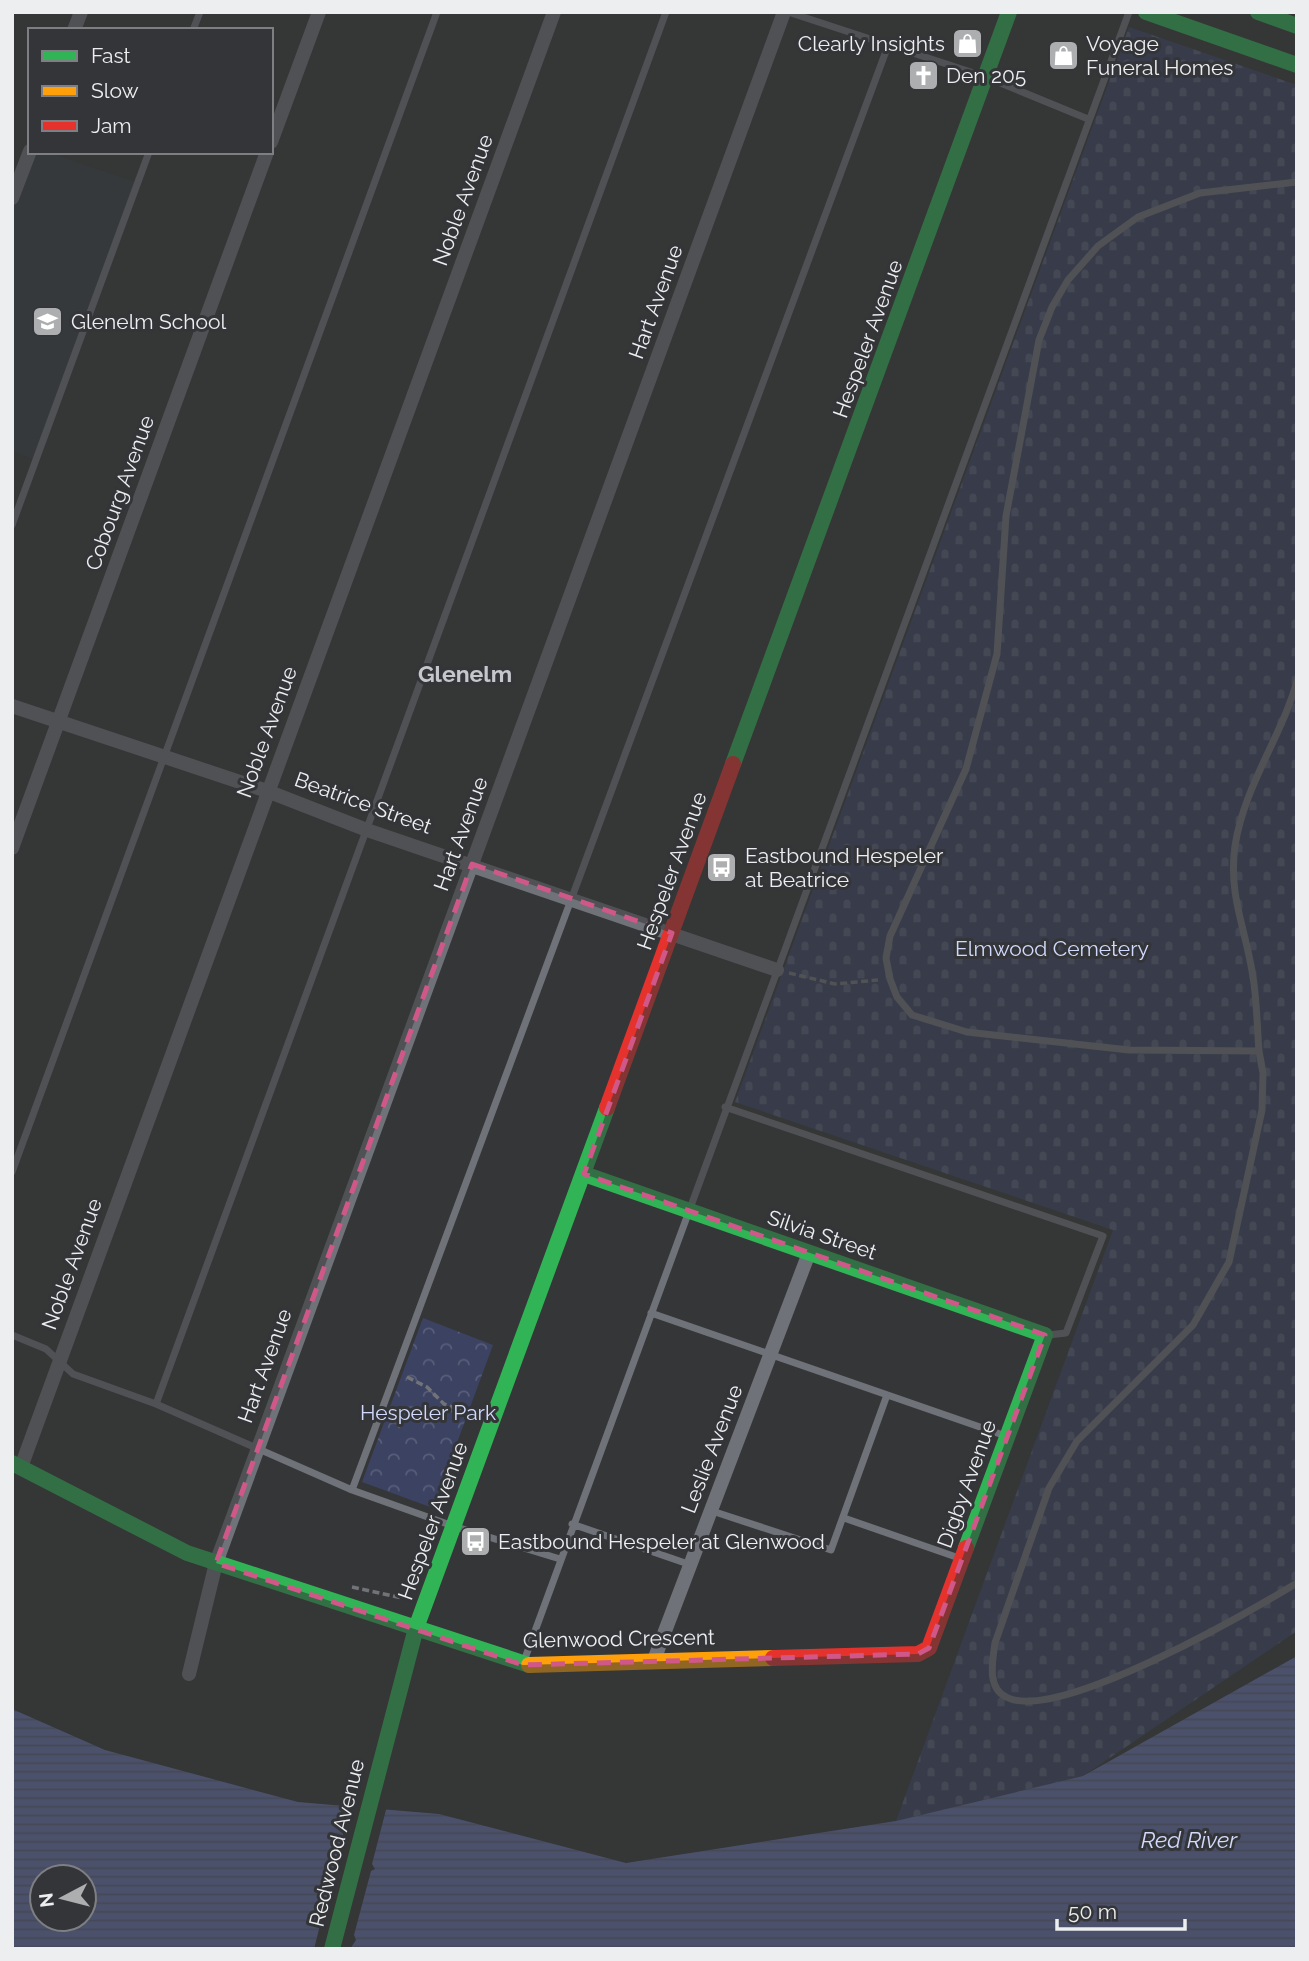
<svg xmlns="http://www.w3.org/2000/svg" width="1309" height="1961" font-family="Raleway,sans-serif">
<defs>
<pattern id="cemetery-stones" width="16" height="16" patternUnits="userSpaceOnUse" patternTransform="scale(1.75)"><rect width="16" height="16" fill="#3c4262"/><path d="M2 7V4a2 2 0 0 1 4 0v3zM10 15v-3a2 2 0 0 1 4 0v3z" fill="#585e79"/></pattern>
<pattern id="park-crowns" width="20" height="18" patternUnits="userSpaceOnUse" patternTransform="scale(1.75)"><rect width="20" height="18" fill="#3c4262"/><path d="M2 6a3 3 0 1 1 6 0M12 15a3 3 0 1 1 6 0" fill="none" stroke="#585e79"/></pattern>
<pattern id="water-rules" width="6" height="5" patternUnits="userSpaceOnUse" patternTransform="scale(1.75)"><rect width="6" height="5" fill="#6772aa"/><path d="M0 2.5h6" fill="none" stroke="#595f7e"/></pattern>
</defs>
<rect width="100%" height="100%" fill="#353637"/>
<path fill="#393c44" d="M30 152H46L135 182 34 459 12 451V193Z"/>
<path fill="url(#cemetery-stones)" d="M1129 27 1297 85V1631L1083 1776 896 1821 1113 1230 735 1102Z"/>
<path fill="url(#park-crowns)" d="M423 1318 493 1345 433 1508 362 1482Z"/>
<path fill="url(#water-rules)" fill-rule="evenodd" d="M1297 1656V1949H12V1709L105 1750 298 1802 439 1814 626 1863 896 1821 1083 1776ZM42 1877H84V1919H42Z"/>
<path fill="#353637" d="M351 1803 387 1806 372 1864 375 1869 371 1871 354 1935 356 1940 350 1949H314Z"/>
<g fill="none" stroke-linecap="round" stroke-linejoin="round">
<path stroke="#717378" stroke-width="3.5" stroke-dasharray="7 3.5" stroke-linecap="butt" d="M789 973 835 984 878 980
M407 1377 427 1387 444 1404 470 1414
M352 1587 402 1598"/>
<path stroke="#707279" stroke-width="7" d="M788 12 986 77 1088 119
M193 30 200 12
M1297 182 1200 193 1138 217 1098 246 1068 280 1052 307 1039 340 1006 516 997 654 966 769 890 936 886 958 890 979 897 997 912 1015 967 1032 1129 1050 1259 1051 1263 1073 1262 1110 1229 1262 1193 1325 1077 1441 1049 1488 995 1643C993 1659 986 1687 1006 1697 1056 1724 1249 1612 1297 1583
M12 525 149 152
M1259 1051C1257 1027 1257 1001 1253 977 1246 929 1228 896 1235 846 1244 786 1282 736 1297 681
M725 1107 1103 1236 1066 1333 1048 1335
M12 1172 437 12
M651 1313 1003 1435
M12 1335 46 1349 73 1374 156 1404 352 1490 453 1526 560 1559
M156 1404 666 12
M352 1490 889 43
M712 1511 831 1550 887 1395
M844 1518 959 1558
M572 1524 691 1565
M524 1661 1129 12"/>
<path stroke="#707279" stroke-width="14" d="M74 30 81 12
M271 142 319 12
M12 198 30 151
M12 706 267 791 367 830 777 970
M12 848 267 152
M21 1467 554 12
M654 1660 809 1253
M189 1674 216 1563 784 12"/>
<path stroke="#30b455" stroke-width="16" d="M1146 12 1297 65
M1258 12 1297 26
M733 764 1009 12
M584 1174 1045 1335 966 1548
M12 1463 187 1553 529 1665
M332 1949 416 1628 607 1108"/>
<path stroke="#ff9f0a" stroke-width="16" d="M529 1665 773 1658"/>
<path stroke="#e5322d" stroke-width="16" d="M607 1108 733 764
M773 1658 918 1654 929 1648 966 1548"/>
</g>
<path d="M0 0H1309V1961H0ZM472 864 672 933 584 1174 1045 1335 929 1648 918 1654 523 1665 216 1563Z" fill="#353637" fill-opacity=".55" fill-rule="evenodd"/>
<path fill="none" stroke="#cf5888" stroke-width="5" stroke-dasharray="14 9" stroke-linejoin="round" d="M472 864 672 933 584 1174 1045 1335 929 1648 918 1654 523 1665 216 1563Z"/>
<defs>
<symbol id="shop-square" viewBox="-11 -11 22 22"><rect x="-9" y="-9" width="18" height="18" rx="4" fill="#adaeaf" stroke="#343538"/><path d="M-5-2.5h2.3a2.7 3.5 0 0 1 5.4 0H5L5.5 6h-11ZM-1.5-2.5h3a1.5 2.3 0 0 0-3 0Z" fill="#fff"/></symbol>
<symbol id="church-square" viewBox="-11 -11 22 22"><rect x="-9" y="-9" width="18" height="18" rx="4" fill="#adaeaf" stroke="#343538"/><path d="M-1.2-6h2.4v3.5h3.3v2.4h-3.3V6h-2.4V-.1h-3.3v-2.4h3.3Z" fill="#fff"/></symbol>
<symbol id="school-square" viewBox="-11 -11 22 22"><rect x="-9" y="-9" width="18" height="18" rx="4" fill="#adaeaf" stroke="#343538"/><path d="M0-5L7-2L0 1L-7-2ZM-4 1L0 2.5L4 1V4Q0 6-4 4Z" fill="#fff"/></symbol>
<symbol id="bus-square" viewBox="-11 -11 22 22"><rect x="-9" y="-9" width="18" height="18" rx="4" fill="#adaeaf" stroke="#343538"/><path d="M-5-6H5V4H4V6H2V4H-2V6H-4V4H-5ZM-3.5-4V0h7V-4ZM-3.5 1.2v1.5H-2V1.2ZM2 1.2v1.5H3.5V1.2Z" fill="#fff"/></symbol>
</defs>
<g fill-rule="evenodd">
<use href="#shop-square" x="950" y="26" width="35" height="35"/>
<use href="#shop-square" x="1046" y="38" width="35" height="35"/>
<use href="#church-square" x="906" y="58" width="35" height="35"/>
<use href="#school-square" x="30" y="304" width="35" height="35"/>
<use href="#bus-square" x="704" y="850" width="35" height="35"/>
<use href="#bus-square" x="458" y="1524" width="35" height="35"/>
</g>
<g text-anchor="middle" stroke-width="6" stroke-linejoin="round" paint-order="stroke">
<g font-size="21" fill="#edeef0" stroke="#343538" text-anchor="start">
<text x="945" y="51" text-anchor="end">Clearly Insights</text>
<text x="1086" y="51">Voyage<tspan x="1086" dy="24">Funeral Homes</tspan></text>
<text x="946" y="83">Den 205</text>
<text x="71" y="329">Glenelm School</text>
<text x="745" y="863">Eastbound Hespeler<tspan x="745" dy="24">at Beatrice</tspan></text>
<text x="498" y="1549">Eastbound Hespeler at Glenwood</text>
</g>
<g font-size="21" fill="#edeef0" stroke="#343538">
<text transform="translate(463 200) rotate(-70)" y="7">Noble Avenue</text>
<text transform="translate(656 302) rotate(-70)" y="7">Hart Avenue</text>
<text transform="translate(868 339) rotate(-70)" y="7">Hespeler Avenue</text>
<text transform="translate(120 493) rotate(-70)" y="7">Cobourg Avenue</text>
<text transform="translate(267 732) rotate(-70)" y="7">Noble Avenue</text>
<text transform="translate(363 803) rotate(20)" y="7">Beatrice Street</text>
<text transform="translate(461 834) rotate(-70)" y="7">Hart Avenue</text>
<text transform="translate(672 871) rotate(-70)" y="7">Hespeler Avenue</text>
<text transform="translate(822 1235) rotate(19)" y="7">Silvia Street</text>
<text transform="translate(72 1264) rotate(-70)" y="7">Noble Avenue</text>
<text transform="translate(265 1366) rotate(-70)" y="7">Hart Avenue</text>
<text transform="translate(712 1449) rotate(-69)" y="7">Leslie Avenue</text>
<text transform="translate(967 1484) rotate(-70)" y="7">Digby Avenue</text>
<text transform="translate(433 1521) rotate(-70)" y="7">Hespeler Avenue</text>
<text transform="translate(619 1639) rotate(-1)" y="7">Glenwood Crescent</text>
<text transform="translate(337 1843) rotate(-76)" y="7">Redwood Avenue</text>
</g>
<g font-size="21" fill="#d1dafd" stroke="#343538">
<text x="1052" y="956">Elmwood Cemetery</text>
<text x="428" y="1420">Hespeler Park</text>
</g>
<g font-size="23" font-weight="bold" fill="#c6c7cc" stroke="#343538">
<text x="465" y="682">Glenelm</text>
</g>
<g font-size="23" font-style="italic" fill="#d1d9fd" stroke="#343538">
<text x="1189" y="1848">Red River</text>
</g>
</g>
<rect width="1309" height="1961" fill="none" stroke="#edeef0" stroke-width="28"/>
<rect x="28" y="28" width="245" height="126" fill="#343538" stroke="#7e7f82" stroke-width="2"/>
<rect x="42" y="51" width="35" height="10" fill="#30b455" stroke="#7e7f82" stroke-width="2"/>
<text x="91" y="63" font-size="21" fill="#edeef0">Fast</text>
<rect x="42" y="86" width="35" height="10" fill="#ff9f0a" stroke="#7e7f82" stroke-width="2"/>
<text x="91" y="98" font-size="21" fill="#edeef0">Slow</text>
<rect x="42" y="121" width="35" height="10" fill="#e5322d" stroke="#7e7f82" stroke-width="2"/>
<text x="91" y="133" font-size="21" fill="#edeef0">Jam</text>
<g transform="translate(63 1898) rotate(263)"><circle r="33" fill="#343538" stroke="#7e7f82" stroke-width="2"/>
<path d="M0-5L12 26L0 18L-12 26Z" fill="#adaeaf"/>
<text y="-10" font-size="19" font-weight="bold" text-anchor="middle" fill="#edeef0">N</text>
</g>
<path d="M1057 1919v10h128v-10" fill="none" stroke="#edeef0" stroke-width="3.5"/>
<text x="1068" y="1919" font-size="21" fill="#edeef0" stroke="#343538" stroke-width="5" paint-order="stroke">50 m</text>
</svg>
